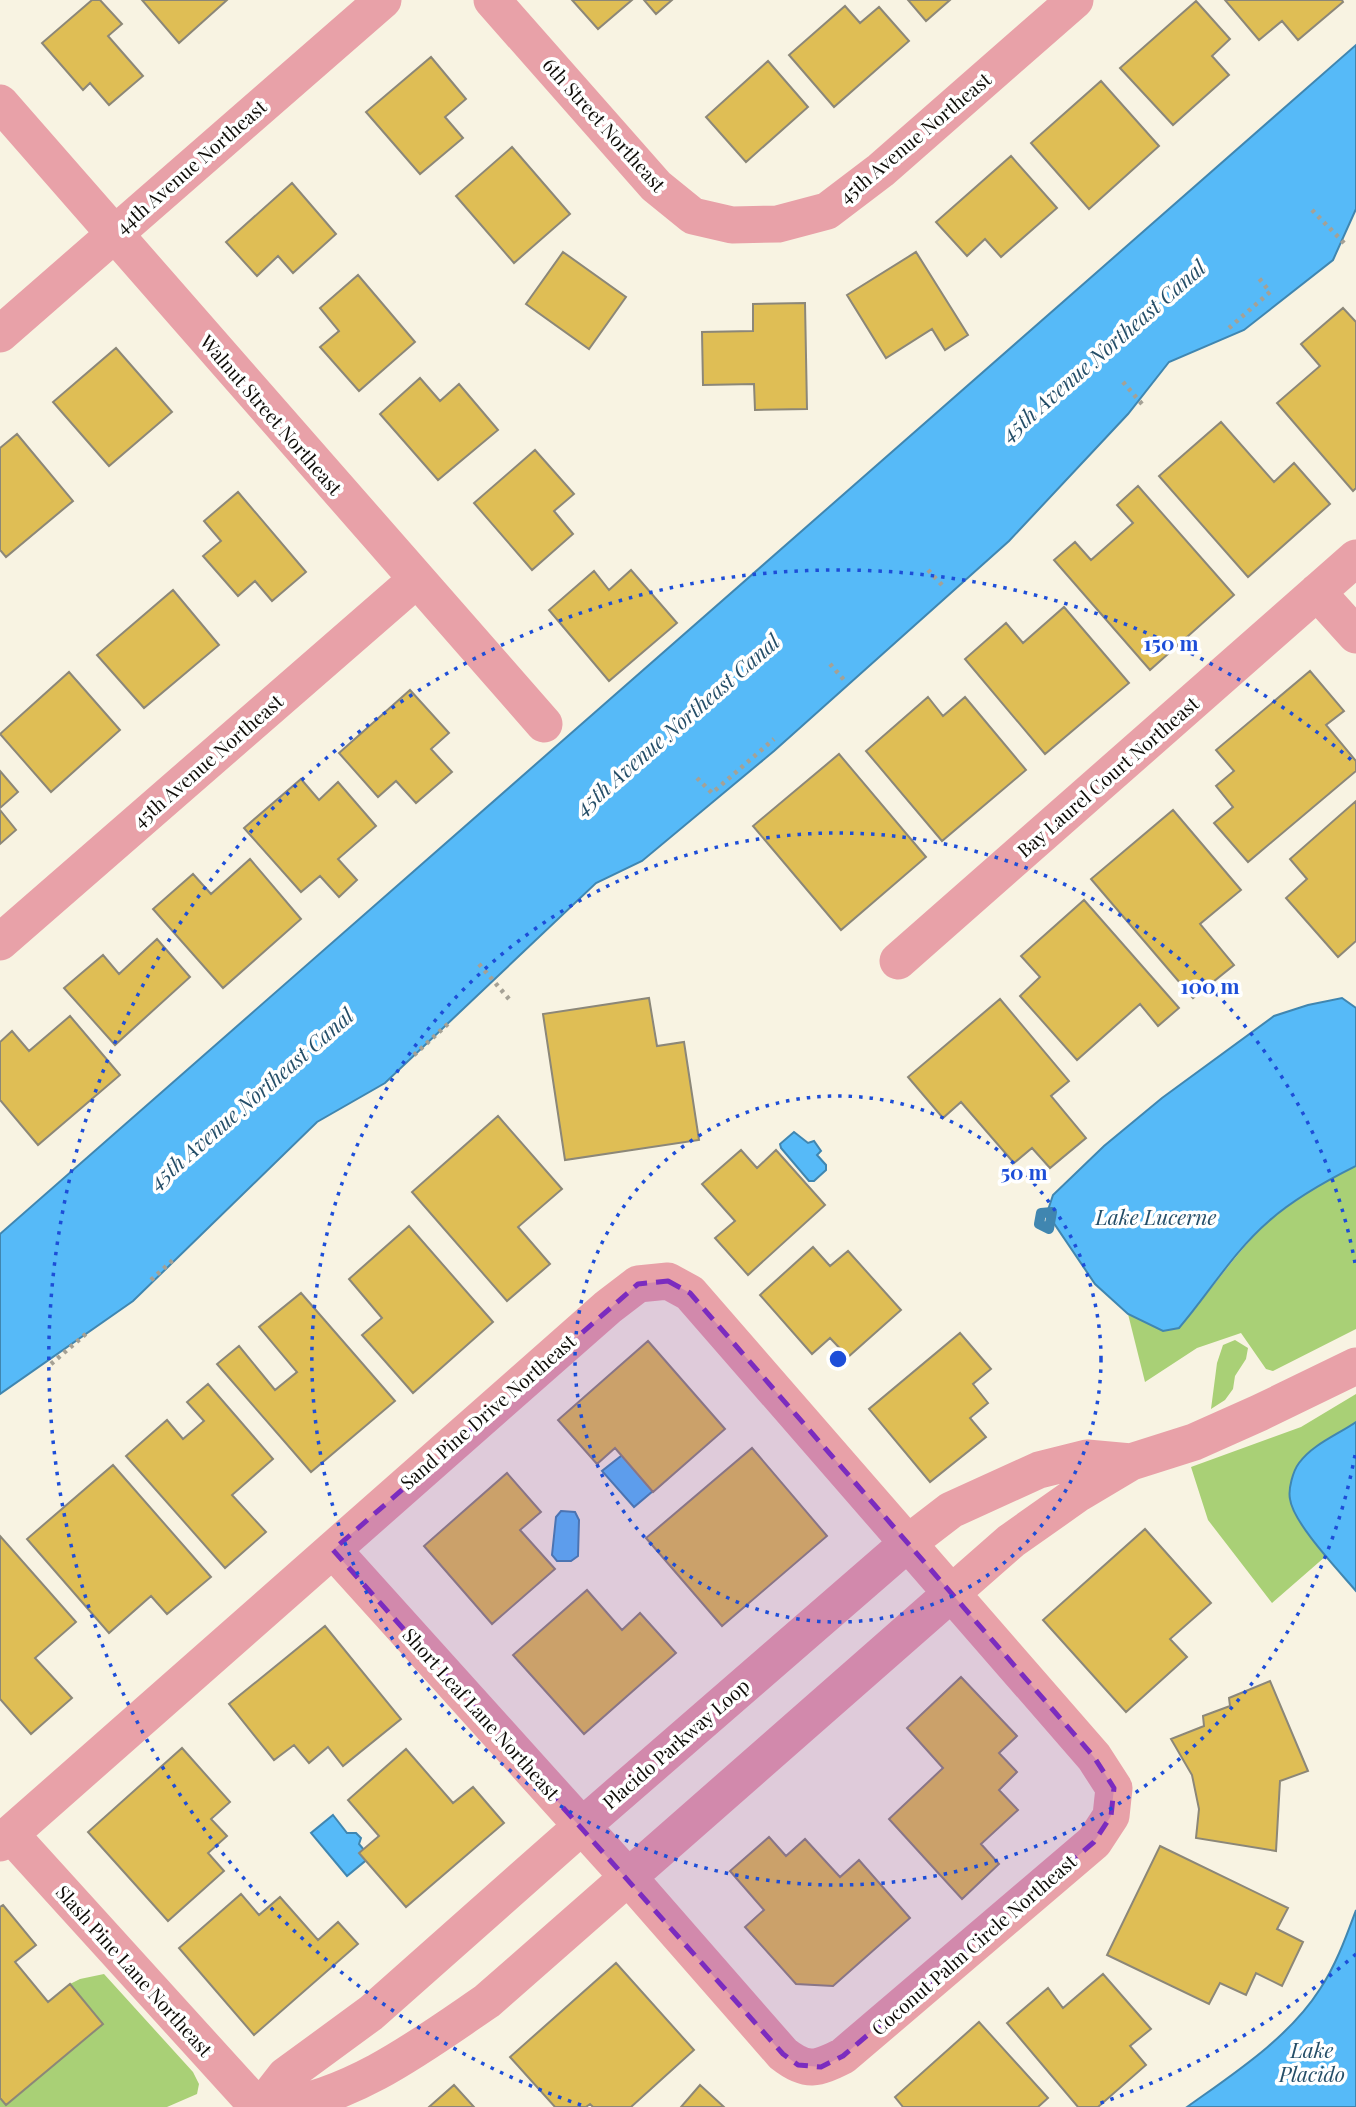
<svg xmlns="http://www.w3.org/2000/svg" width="1356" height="2107" font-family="'Playfair Display',serif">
<rect width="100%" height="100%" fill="#f8f3e2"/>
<path fill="#a9d076" d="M1356 1166V1329L1273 1371 1266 1369 1241 1333 1197 1348 1145 1382 1128 1314 1163 1331 1179 1328C1208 1294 1234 1256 1265 1224 1291 1199 1325 1182 1356 1166Z
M1235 1340 1248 1348 1246 1359 1235 1376 1233 1389 1225 1400 1211 1409 1217 1363 1223 1345Z
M1356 1394V1422L1317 1446 1298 1464 1308 1534 1326 1556 1272 1603 1208 1520 1191 1467 1301 1427Z
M104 1974 193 2072 199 2084 197 2094 167 2107H0V2098L7 2105 102 2024 70 1984 80 1979Z"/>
<path fill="#56baf8" stroke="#4086b0" stroke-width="2" d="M1356 45V209L1333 260 1244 330 1169 362 1128 414 1009 541 774 751 642 861 596 883 385 1083 317 1122 133 1301 0 1394V1234Z
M1342 998 1356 1008V1166C1326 1181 1295 1198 1269 1221 1234 1251 1209 1293 1179 1328L1163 1331 1128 1314 1095 1284 1047 1213 1053 1195 1104 1146 1162 1098 1274 1016 1308 1005Z
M794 1132 808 1143 814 1141 821 1151 817 1155 826 1165V1170L814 1181H809L781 1148 780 1144Z
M1356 1422V1591C1339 1571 1293 1523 1290 1499 1288 1489 1293 1471 1299 1463 1313 1444 1337 1435 1356 1422Z
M633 1455 666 1480 634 1507 602 1471 621 1456Z
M561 1511 575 1512 579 1520 578 1556 571 1561H557L552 1555 556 1517Z
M333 1815 347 1833H356L361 1838 359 1844 370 1857 347 1876 311 1833Z
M1356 1910V2107H1187C1233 2074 1289 2038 1320 1989 1336 1965 1346 1937 1356 1910Z"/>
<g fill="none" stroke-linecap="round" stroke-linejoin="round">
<path stroke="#4086b0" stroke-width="10" d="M1052 1212 1049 1229 1039 1224 1041 1213Z"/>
</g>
<path fill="#dfbe55" stroke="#8c8778" stroke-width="2" d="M92 0H100L122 24 108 36 143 76 109 105 90 83 83 90 42 43Z
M142 0H227L179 43Z
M572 0H632L598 29Z
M644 0H672L656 14Z
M908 0H950L926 21Z
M1225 0H1342L1343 2 1298 40 1282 21 1259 40Z
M1196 1 1230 39 1212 56 1229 75 1173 125 1120 68Z
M845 6 860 23 879 7 909 41 834 107 789 55Z
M431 57 466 99 445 117 463 138 420 174 366 112Z
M768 61 808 107 746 162 706 117Z
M1101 81 1159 146 1089 209 1031 143Z
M512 147 570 214 514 263 456 196Z
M1011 156 1057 208 1001 257 985 239 967 256 936 222Z
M292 183 336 234 293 273 278 256 257 276 226 242Z
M563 252 626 297 589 349 526 304Z
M916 252 968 335 945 350 932 329 886 358 847 295Z
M358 275 415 342 359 391 320 347 339 331 320 308Z
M805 303 807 409 755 410 754 384 703 385 702 332 753 331V304Z
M1343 308 1356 322V488L1353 491 1277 403 1320 366 1301 344Z
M116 348 172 412 109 466 53 402Z
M420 378 440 401 459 384 498 430 438 480 380 414Z
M1221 422 1274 482 1294 463 1330 504 1248 577 1159 476Z
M17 434 73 501 6 557 0 550V448Z
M535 450 574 494 554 511 573 534 532 570 474 503Z
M1138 486 1234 595 1150 670 1054 560 1075 542 1091 560 1133 523 1117 505Z
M238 492 306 572 272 601 255 581 238 596 203 556 221 541 204 521Z
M631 570 677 623 609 681 549 610 594 571 609 590Z
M173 590 219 645 144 708 97 655Z
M1064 607 1129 683 1045 754 965 659 1006 623 1023 643Z
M1310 671 1344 711 1326 725 1356 761V771L1248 862 1214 823 1233 807 1216 786 1234 771 1216 750Z
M69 672 120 730 51 792 0 734Z
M410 690 449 733 431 749 452 772 416 803 396 781 378 797 339 753Z
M928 697 943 716 965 697 1026 770 942 841 866 751Z
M839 754 926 857 841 930 753 826Z
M0 771 18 792 0 808Z
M301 779 319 800 338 782 376 826 338 859 357 880 339 897 320 876 301 892 244 828Z
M1356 801V941L1338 957 1286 898 1307 879 1290 859Z
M0 810 16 830 0 844Z
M1173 810 1241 890 1200 924 1234 965 1193 998 1091 879Z
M250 859 301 919 223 988 153 909 193 874 211 894Z
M1084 900 1179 1008 1158 1026 1140 1004 1077 1060 1020 996 1040 977 1021 956Z
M157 939 190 977 115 1045 64 988 103 955 119 974Z
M649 998 657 1046 684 1042 699 1140 565 1160 543 1014Z
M1000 999 1069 1081 1051 1096 1086 1138 1050 1168 1032 1148 1014 1163 961 1102 943 1118 908 1077Z
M70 1016 120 1075 38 1145 0 1100V1042L12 1031 29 1051Z
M498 1116 562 1189 518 1227 550 1264 507 1301 412 1192Z
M741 1150 757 1168 776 1150 825 1205 748 1275 715 1238 735 1221 702 1184Z
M409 1226 493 1322 413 1393 362 1335 382 1318 349 1279Z
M813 1247 830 1266 848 1251 901 1310 848 1357 830 1338 812 1354 760 1295Z
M301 1293 395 1401 311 1472 217 1364 239 1346 275 1390 297 1372 259 1327Z
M960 1333 991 1369 973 1384 988 1403 970 1418 986 1437 930 1482 869 1409Z
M648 1341 725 1429 653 1492 615 1448 597 1464 558 1420Z
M208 1384 273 1459 232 1495 266 1532 225 1568 126 1456 167 1420 183 1439 204 1421 187 1402Z
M752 1448 827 1536 722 1626 646 1538Z
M113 1465 211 1577 167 1614 151 1596 109 1633 27 1539Z
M507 1473 541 1512 520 1530 555 1569 492 1624 424 1546Z
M1145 1529 1211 1603 1170 1639 1187 1657 1126 1712 1043 1620Z
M0 1536 76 1622 35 1658 72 1698 31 1734 0 1699Z
M587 1590 622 1630 640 1613 676 1653 584 1734 513 1655Z
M325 1626 401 1719 343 1766 328 1747 309 1763 294 1745 274 1760 229 1704Z
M961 1677 1017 1736 999 1753 1017 1772 999 1790 1018 1810 981 1844 999 1864 962 1899 889 1819 943 1768 907 1728Z
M1270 1681 1308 1771 1280 1781 1276 1851 1196 1838 1199 1809 1192 1775 1171 1739 1204 1726 1203 1716 1230 1706 1229 1698Z
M182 1748 230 1802 211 1819 227 1836 208 1853 224 1871 168 1921 88 1832Z
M406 1749 453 1803 473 1787 504 1823 406 1907 359 1853 379 1836 348 1800Z
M769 1837 786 1856 805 1839 840 1877 859 1860 910 1918 833 1986 796 1984 745 1927 764 1910 730 1871Z
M1160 1846 1288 1908 1277 1929 1303 1942 1282 1986 1256 1973 1246 1995 1220 1983 1209 2004 1107 1955Z
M241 1894 259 1915 280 1897 318 1940 338 1922 358 1944 254 2035 179 1948Z
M3 1905 36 1945 15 1962 48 2002 70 1984 103 2024 6 2105 0 2098V1907Z
M616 1963 694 2050 631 2107H593L590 2104 586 2107H555L510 2057Z
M1103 1974 1151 2029 1130 2046 1146 2065 1098 2107H1078L1007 2023 1048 1988 1063 2008Z
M979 2022 1048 2098 1038 2107H903L895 2097Z
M454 2085 474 2107H429Z
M700 2085 724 2107H681Z"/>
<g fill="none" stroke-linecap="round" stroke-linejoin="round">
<path stroke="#a5a195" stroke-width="4.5" stroke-dasharray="3.5 5" stroke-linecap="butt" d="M1312 210 1346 245
M1229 328 1270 292 1258 277
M1123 382 1142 404
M928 570 942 585
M830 664 845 681
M697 778 712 793 774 739
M479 964 509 999
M414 1055 451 1021
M151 1280 173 1260
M51 1364 88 1332"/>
<path stroke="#e8a1a8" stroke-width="37" d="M492 0 656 186 693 216 732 225 778 224 827 211 881 170 1075 0
M0 103 544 724
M0 334 383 0
M1317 592 1356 635
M0 942 416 580
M898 961 1356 558
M10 1834 258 2107
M0 1843 608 1307 638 1284 668 1281 690 1293 1094 1757 1114 1788 1111 1816 1094 1842 843 2056C817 2069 807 2073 783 2054L629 1878 333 1550
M261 2107 285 2076 371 2013 582 1826 908 1543 951 1510 1039 1470 1087 1458 1131 1462
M276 2107C354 2097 424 2044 487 2001L1011 1541 1079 1493 1131 1462 1194 1442 1259 1413 1356 1366"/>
</g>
<path fill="#7b2cbf" fill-opacity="0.2" stroke="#7b2cbf" stroke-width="5" stroke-dasharray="14 9" stroke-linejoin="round" d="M668 1281 690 1293 1094 1757 1114 1788 1111 1816 1094 1842 843 2056 821 2067 798 2065 783 2054 333 1550 638 1284Z"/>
<g fill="none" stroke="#1d4ed8" stroke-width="3.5" stroke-dasharray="3.5 7">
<circle cx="838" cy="1359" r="263"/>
<path d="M1355 1455A526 526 0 1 1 1355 1263"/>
<path d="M1356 1954A789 789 0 0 1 1095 2105M581 2105A789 789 0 1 1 1356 764"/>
</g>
<g text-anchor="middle" stroke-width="7" stroke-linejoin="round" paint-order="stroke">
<g font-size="19" fill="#0e0c07" stroke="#fff">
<text transform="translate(604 125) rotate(48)" y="7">6th Street Northeast</text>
<text transform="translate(915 138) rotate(-40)" y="7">45th Avenue Northeast</text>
<text transform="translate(191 167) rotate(-41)" y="7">44th Avenue Northeast</text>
<text transform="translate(271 415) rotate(49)" y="7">Walnut Street Northeast</text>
<text transform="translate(208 761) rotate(-41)" y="7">45th Avenue Northeast</text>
<text transform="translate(1108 777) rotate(-41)" y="7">Bay Laurel Court Northeast</text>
<text transform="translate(488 1412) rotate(-41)" y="7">Sand Pine Drive Northeast</text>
<text transform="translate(481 1714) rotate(48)" y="7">Short Leaf Lane Northeast</text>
<text transform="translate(676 1744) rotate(-41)" y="7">Placido Parkway Loop</text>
<text transform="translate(974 1945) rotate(-41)" y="7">Coconut Palm Circle Northeast</text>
<text transform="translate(134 1971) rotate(48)" y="7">Slash Pine Lane Northeast</text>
</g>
<g font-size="21" font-style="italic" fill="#254e68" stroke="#fff">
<text transform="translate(1104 351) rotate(-41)" y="7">45th Avenue Northeast Canal</text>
<text transform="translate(678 725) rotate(-41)" y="7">45th Avenue Northeast Canal</text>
<text transform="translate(252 1099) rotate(-41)" y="7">45th Avenue Northeast Canal</text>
<text x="1156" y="1225">Lake Lucerne</text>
<text x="1312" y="2058">Lake<tspan x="1312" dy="24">Placido</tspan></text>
</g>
</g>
<circle cx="838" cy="1359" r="10" fill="#1d4ed8" stroke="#fff" stroke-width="3.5"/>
<g font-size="21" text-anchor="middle" font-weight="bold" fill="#1d4ed8" stroke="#fff" stroke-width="7" stroke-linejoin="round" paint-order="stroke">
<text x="1171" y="651">150 m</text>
<text x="1210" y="994">100 m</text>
<text x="1024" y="1180">50 m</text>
</g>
</svg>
